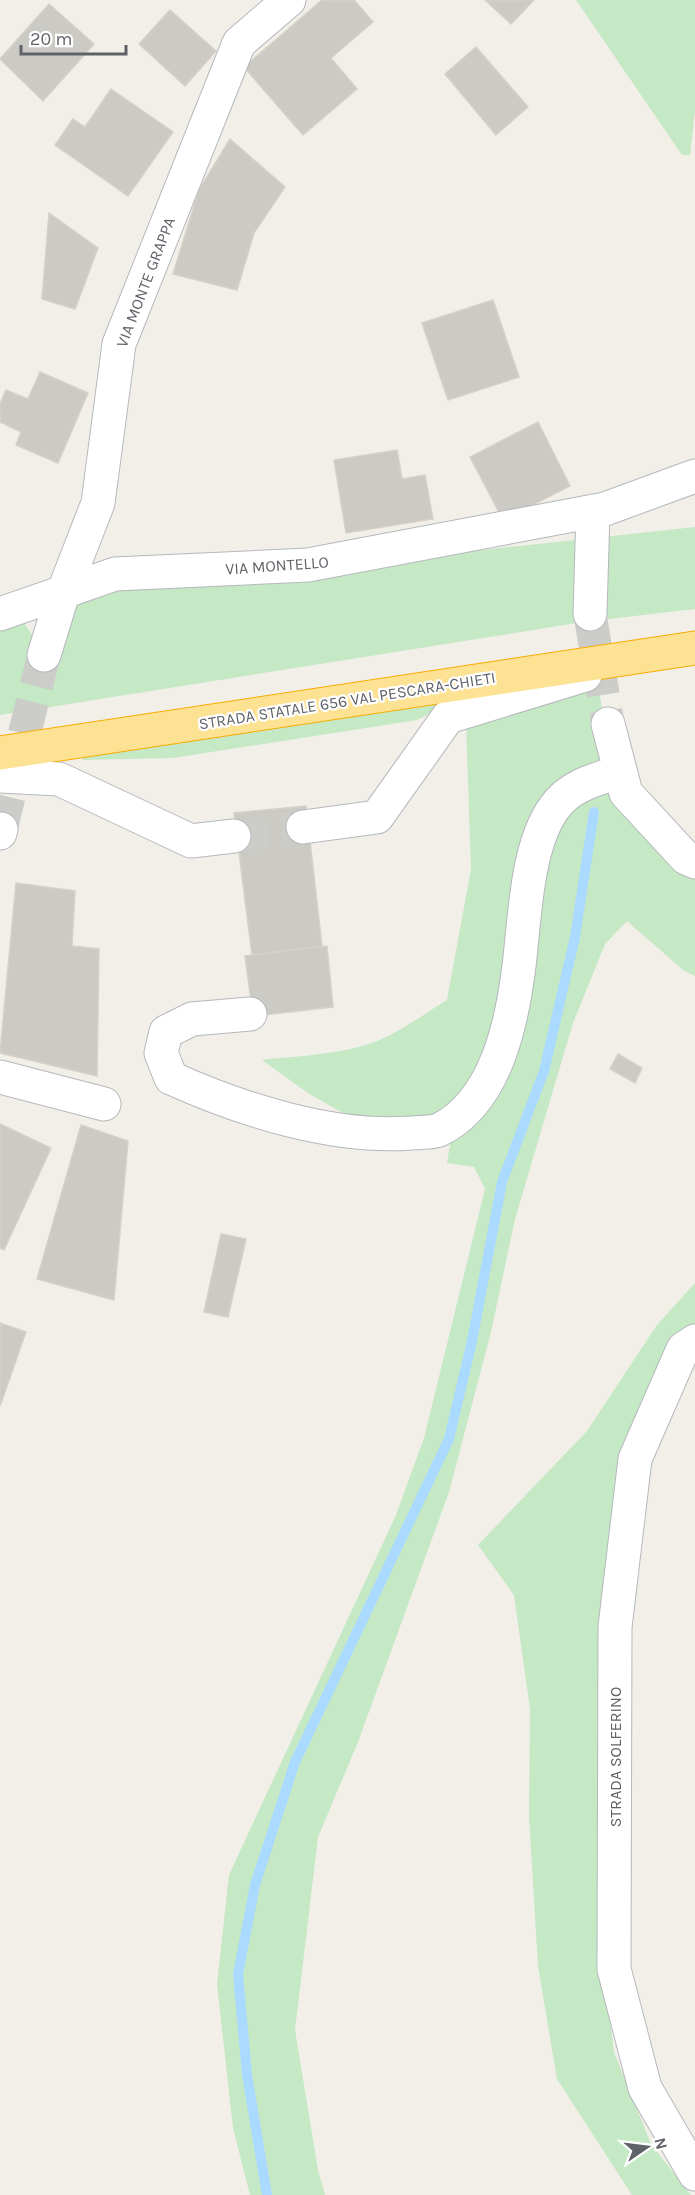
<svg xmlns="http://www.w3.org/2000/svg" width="695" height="2195" font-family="Karla,sans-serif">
<rect width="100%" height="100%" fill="#f1efe8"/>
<path fill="#c5e8c5" d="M576 0H695V110L690 155H682Z
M695 527V609L583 622 0 715V620L21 619 33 636 68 608 113 590Z
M597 680 615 782 695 868V976L683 970 627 921 605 944 573 1023 515 1219 491 1332 449 1492 358 1742 318 1837 295 2030 318 2170 325 2195H250L233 2128 217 1984 229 1875 396 1515 424 1438 485 1189 474 1167 447 1163 450 1144 422 1123 346 1115 308 1093 262 1060C296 1056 333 1055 366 1045 395 1036 421 1016 447 1000L471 869 466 722Z
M465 695 417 720 173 758 83 760 81 753Z
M695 1283V1339L631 1459 602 1955 614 2052 651 2144 691 2195H632L557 2079 538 1966 529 1816 530 1709 514 1595 478 1545 587 1431 657 1325Z"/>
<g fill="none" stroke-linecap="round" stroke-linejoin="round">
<path stroke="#aadaff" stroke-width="10" d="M267 2195 247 2075 238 1974 255 1885 295 1762 449 1439 472 1341 502 1182 544 1071 575 937 594 812"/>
</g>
<path fill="#cccac5" stroke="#d6d1c6" stroke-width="1.5" d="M322 0H354L373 22 331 58 357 89 303 135 244 67Z
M485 0H534L511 24Z
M49 4 94 44 43 101 0 59Z
M170 10 216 51 185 86 139 44Z
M476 47 528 107 496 135 445 74Z
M111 89 173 132 128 196 55 145 73 119 85 127Z
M230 139 285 187 254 233 237 290 173 274 199 190Z
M49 213 98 248 75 309 42 299Z
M493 300 519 377 448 400 422 323Z
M40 372 88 393 58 463 16 445 21 432 0 422V404L6 390 28 399Z
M538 422 570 486 503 520 470 457Z
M397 450 402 479 425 475 433 519 346 533 334 460Z
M306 806 322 946 252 955 234 813Z
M16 883 75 891 72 946 99 949 97 1076 0 1053Z
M327 946 333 1007 253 1016 245 956Z
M618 1054 642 1068 635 1083 610 1069Z
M0 1124 51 1148 4 1250 0 1248Z
M81 1125 128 1141 114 1300 37 1279Z
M221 1234 246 1239 228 1317 204 1312Z
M0 1323 26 1332 0 1406Z"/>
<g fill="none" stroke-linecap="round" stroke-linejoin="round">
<path stroke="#ccccc8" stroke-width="33" stroke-dasharray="33 16" stroke-linecap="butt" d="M590 614 608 724
M1 829 44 655
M234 836 303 827"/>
<defs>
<path id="minor" d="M0 614 115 574 308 565 605 509 695 476
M590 614 593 511
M44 655 63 593 98 503 119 344 239 43 289 0
M608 724 626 793 686 858 695 862
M0 776 59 779 191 841 234 836
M303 827 377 817 448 717 585 675
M0 833 1 829
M250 1014 192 1019 166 1032 161 1053 171 1078C242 1110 333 1139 412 1133 420 1132 431 1133 439 1130 496 1102 512 1023 519 966 525 918 526 847 554 808 569 786 596 779 620 772
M0 1077 104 1104
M695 1341 683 1349 635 1459 615 1627 614 1969 645 2088 695 2174"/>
<path id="highway" d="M0 753 695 648"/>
</defs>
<use href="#minor" stroke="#b5b8bc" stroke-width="35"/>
<use href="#highway" stroke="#f9ab00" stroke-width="35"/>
<use href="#minor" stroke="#fff" stroke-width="33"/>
<use href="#highway" stroke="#fde293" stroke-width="33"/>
</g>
<g text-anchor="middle" stroke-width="4.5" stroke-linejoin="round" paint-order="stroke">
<g font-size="16" fill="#5f6368" stroke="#fff">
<text transform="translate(145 282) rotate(-69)" y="6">VIA MONTE GRAPPA</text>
<text transform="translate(277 565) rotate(-4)" y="6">VIA MONTELLO</text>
<text transform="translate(347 700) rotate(-9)" y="6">STRADA STATALE 656 VAL PESCARA-CHIETI</text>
<text transform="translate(615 1757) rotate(-90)" y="6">STRADA SOLFERINO</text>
</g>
</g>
<g transform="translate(647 2147) rotate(76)" stroke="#ffffff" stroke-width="4.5" paint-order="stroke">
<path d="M0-4.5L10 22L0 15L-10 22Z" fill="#5f6368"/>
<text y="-9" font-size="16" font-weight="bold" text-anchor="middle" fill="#5f6368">N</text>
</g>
<path d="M21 45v9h105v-9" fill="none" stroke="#5f6368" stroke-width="3"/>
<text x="30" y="45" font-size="18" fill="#5f6368" stroke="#ffffff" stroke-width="4.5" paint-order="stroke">20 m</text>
</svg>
